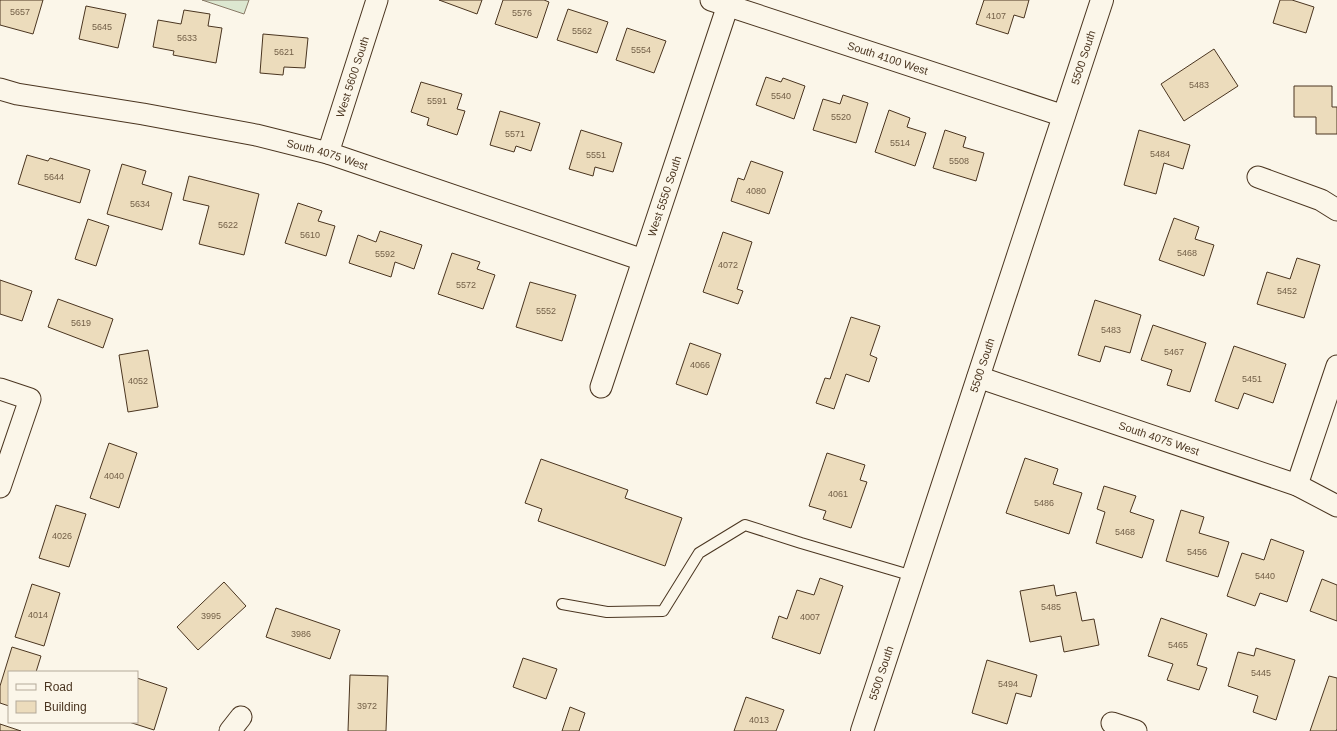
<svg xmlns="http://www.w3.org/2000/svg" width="1337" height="731" font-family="Arial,sans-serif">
<rect width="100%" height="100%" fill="#fbf6e9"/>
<path fill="#dce7d0" stroke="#887966" d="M202 0H249L244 14Z"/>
<path fill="#ecdcbc" stroke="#4a3520" d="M0 0H43L33 34 0 25Z
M439 0H482L477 14Z
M503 0H544L549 2 537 38 495 24Z
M984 0H1029L1024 18 1014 15 1008 34 976 24Z
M1280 0H1292L1314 7 1306 33 1273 23Z
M86 6 126 14 118 48 79 39Z
M568 9 608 22 597 53 557 40Z
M184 10 210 14 208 26 222 28 216 63 173 55 174 51 153 47 158 20 181 24Z
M627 28 666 41 654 73 616 60Z
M263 34 308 38 305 68 284 67 283 75 260 73Z
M1214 49 1238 86 1184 121 1161 84Z
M766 77 781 82 783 78 805 86 794 119 756 105Z
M421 82 462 94 457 109 465 111 457 135 427 125 429 118 411 112Z
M1294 86H1332V107H1337V134H1316V117H1294Z
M843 95 868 103 856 143 813 130 823 99 840 104Z
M889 110 910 118 907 127 926 133 915 166 875 152Z
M500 111 540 123 531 151 516 146 514 152 490 145Z
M581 130 622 143 613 172 595 167 593 176 569 169Z
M945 130 966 137 963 147 984 153 976 181 933 168Z
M1139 130 1190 145 1183 169 1164 163 1156 194 1124 185Z
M27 155 48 161 50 158 90 170 80 203 18 184Z
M751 161 783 172 769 214 731 201 738 178 744 180Z
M122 164 146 171 142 184 172 193 162 230 107 214Z
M189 176 259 194 244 255 199 244 209 206 183 200Z
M298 203 322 211 318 221 335 226 326 256 285 243Z
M1174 218 1199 227 1195 239 1214 245 1204 276 1159 260Z
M88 219 109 226 96 266 75 259Z
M380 231 422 245 414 269 395 262 391 277 349 263 358 235 376 242Z
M723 232 752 242 737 289 743 291 738 304 703 292Z
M452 253 480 262 477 269 495 275 483 309 438 294Z
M1297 258 1320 265 1304 318 1257 304 1267 272 1290 279Z
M0 280 32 291 22 321 0 314Z
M530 282 576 295 562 341 516 327Z
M58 299 113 319 103 348 48 327Z
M1095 300 1141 315 1130 353 1105 346 1100 362 1078 355Z
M851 317 880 326 870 355 877 358 869 382 846 374 834 409 816 403 825 378 830 379Z
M1153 325 1206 343 1190 392 1167 385 1172 370 1141 360Z
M690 343 721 354 707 395 676 384Z
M1234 346 1286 364 1273 403 1244 393 1238 409 1215 401Z
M148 350 158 407 128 412 119 355Z
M109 443 137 453 119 508 90 498Z
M827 453 865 465 860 480 867 482 851 528 823 519 826 511 809 506Z
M1025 458 1058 469 1053 484 1082 493 1069 534 1006 513Z
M541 459 628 490 625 498 682 518 665 566 538 521 542 509 525 503Z
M1104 486 1136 496 1130 512 1154 520 1142 558 1096 543 1105 512 1097 509Z
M56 505 86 514 69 567 39 558Z
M1181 510 1204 517 1199 533 1229 542 1218 577 1166 561Z
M1271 539 1304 551 1287 602 1260 593 1255 606 1227 596 1242 553 1264 560Z
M820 578 843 586 820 654 772 638 779 616 787 619 797 590 814 595Z
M1322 579 1337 585V621L1310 611Z
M224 582 246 606 198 650 177 627Z
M32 584 60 593 44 646 15 637Z
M1054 585 1056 596 1076 592 1082 621 1094 619 1099 645 1064 652 1061 636 1030 642 1020 591Z
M276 608 340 630 330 659 266 637Z
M1161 618 1207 634 1197 665 1207 668 1199 690 1167 680 1173 664 1148 656Z
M12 647 41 656 36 672H9V706L0 703V686Z
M1256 648 1295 660 1276 720 1253 712 1258 696 1228 686 1238 652 1254 656Z
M523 658 557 669 546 699 513 687Z
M987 660 1037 675 1031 697 1016 693 1007 724 972 713Z
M350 675 388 676 386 731H348Z
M1329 676 1337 678V729L1336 731H1310Z
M137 678 167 688 154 730 129 722H137Z
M746 697 784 710 776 731H734Z
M570 707 585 713 579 731H562Z
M0 724 21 731H0Z"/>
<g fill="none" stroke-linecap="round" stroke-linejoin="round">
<defs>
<path id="service" d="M562 604 607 612 663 611 699 553 745 525 801 543 913 576"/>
<g id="minor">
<path id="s1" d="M711 0 1064 116"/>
<path id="s2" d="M0 89 17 94 143 114 256 135 328 153 643 260"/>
<path id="s3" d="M328 153 377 0"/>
<path d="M1258 177 1321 200 1337 210"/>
<path id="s4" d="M978 377 1297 485 1337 506"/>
<path id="s5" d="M601 387 728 5"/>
<path d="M0 389 30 399 0 487"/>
<path d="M1297 485 1337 366"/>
<path d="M1112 723 1136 731"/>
<path d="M230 731 241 717"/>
</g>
<g id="secondary">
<path id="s6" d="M862 731 1102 0"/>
</g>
</defs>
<use href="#service" stroke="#4a3520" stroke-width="12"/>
<use href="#minor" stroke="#4a3520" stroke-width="23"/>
<use href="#secondary" stroke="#4a3520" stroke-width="24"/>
<use href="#service" stroke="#fbf6e9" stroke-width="10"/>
<use href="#minor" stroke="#fbf6e9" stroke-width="21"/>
<use href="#secondary" stroke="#fbf6e9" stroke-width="22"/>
</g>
<g text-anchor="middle" stroke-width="3" stroke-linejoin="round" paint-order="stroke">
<g font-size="9" fill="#725f47">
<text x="20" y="15">5657</text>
<text x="522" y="16">5576</text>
<text x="996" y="19">4107</text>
<text x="102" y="30">5645</text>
<text x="582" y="34">5562</text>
<text x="187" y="41">5633</text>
<text x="641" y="53">5554</text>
<text x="284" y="55">5621</text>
<text x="1199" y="88">5483</text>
<text x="781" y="99">5540</text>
<text x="437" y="104">5591</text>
<text x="841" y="120">5520</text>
<text x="515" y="137">5571</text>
<text x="900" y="146">5514</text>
<text x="1160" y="157">5484</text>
<text x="596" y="158">5551</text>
<text x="959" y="164">5508</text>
<text x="54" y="180">5644</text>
<text x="756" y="194">4080</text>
<text x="140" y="207">5634</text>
<text x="228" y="228">5622</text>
<text x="310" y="238">5610</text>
<text x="1187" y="256">5468</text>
<text x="385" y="257">5592</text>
<text x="728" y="268">4072</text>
<text x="466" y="288">5572</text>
<text x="1287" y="294">5452</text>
<text x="546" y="314">5552</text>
<text x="81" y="326">5619</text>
<text x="1111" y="333">5483</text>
<text x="1174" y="355">5467</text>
<text x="700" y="368">4066</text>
<text x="1252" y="382">5451</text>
<text x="138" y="384">4052</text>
<text x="114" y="479">4040</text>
<text x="838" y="497">4061</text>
<text x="1044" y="506">5486</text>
<text x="1125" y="535">5468</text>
<text x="62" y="539">4026</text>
<text x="1197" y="555">5456</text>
<text x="1265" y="579">5440</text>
<text x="1051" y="610">5485</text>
<text x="38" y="618">4014</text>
<text x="211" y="619">3995</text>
<text x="810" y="620">4007</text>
<text x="301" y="637">3986</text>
<text x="1178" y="648">5465</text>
<text x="1261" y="676">5445</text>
<text x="1008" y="687">5494</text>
<text x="367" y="709">3972</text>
<text x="759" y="723">4013</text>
</g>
<g font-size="11" fill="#4a3520" stroke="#fbf6e9">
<text dy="4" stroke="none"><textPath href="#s1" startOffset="186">South 4100 West</textPath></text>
<text dy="4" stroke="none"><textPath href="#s6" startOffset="709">5500 South</textPath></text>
<text dy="4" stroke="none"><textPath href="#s3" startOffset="80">West 5600 South</textPath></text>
<text dy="4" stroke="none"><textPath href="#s2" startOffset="334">South 4075 West</textPath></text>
<text dy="4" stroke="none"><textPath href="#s5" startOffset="201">West 5550 South</textPath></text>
<text dy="4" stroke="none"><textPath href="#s6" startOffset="385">5500 South</textPath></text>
<text dy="4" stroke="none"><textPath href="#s4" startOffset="191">South 4075 West</textPath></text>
<text dy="4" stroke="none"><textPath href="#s6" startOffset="61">5500 South</textPath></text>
</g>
</g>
<rect x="8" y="671" width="130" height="52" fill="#fbf6e9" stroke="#b4a999"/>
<rect x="16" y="684" width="20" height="6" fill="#fbf6e9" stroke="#b4a999"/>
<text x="44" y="691" font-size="12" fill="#4a3520">Road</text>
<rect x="16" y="701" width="20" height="12" fill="#ecdcbc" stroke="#b4a999"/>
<text x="44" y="711" font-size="12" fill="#4a3520">Building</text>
</svg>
